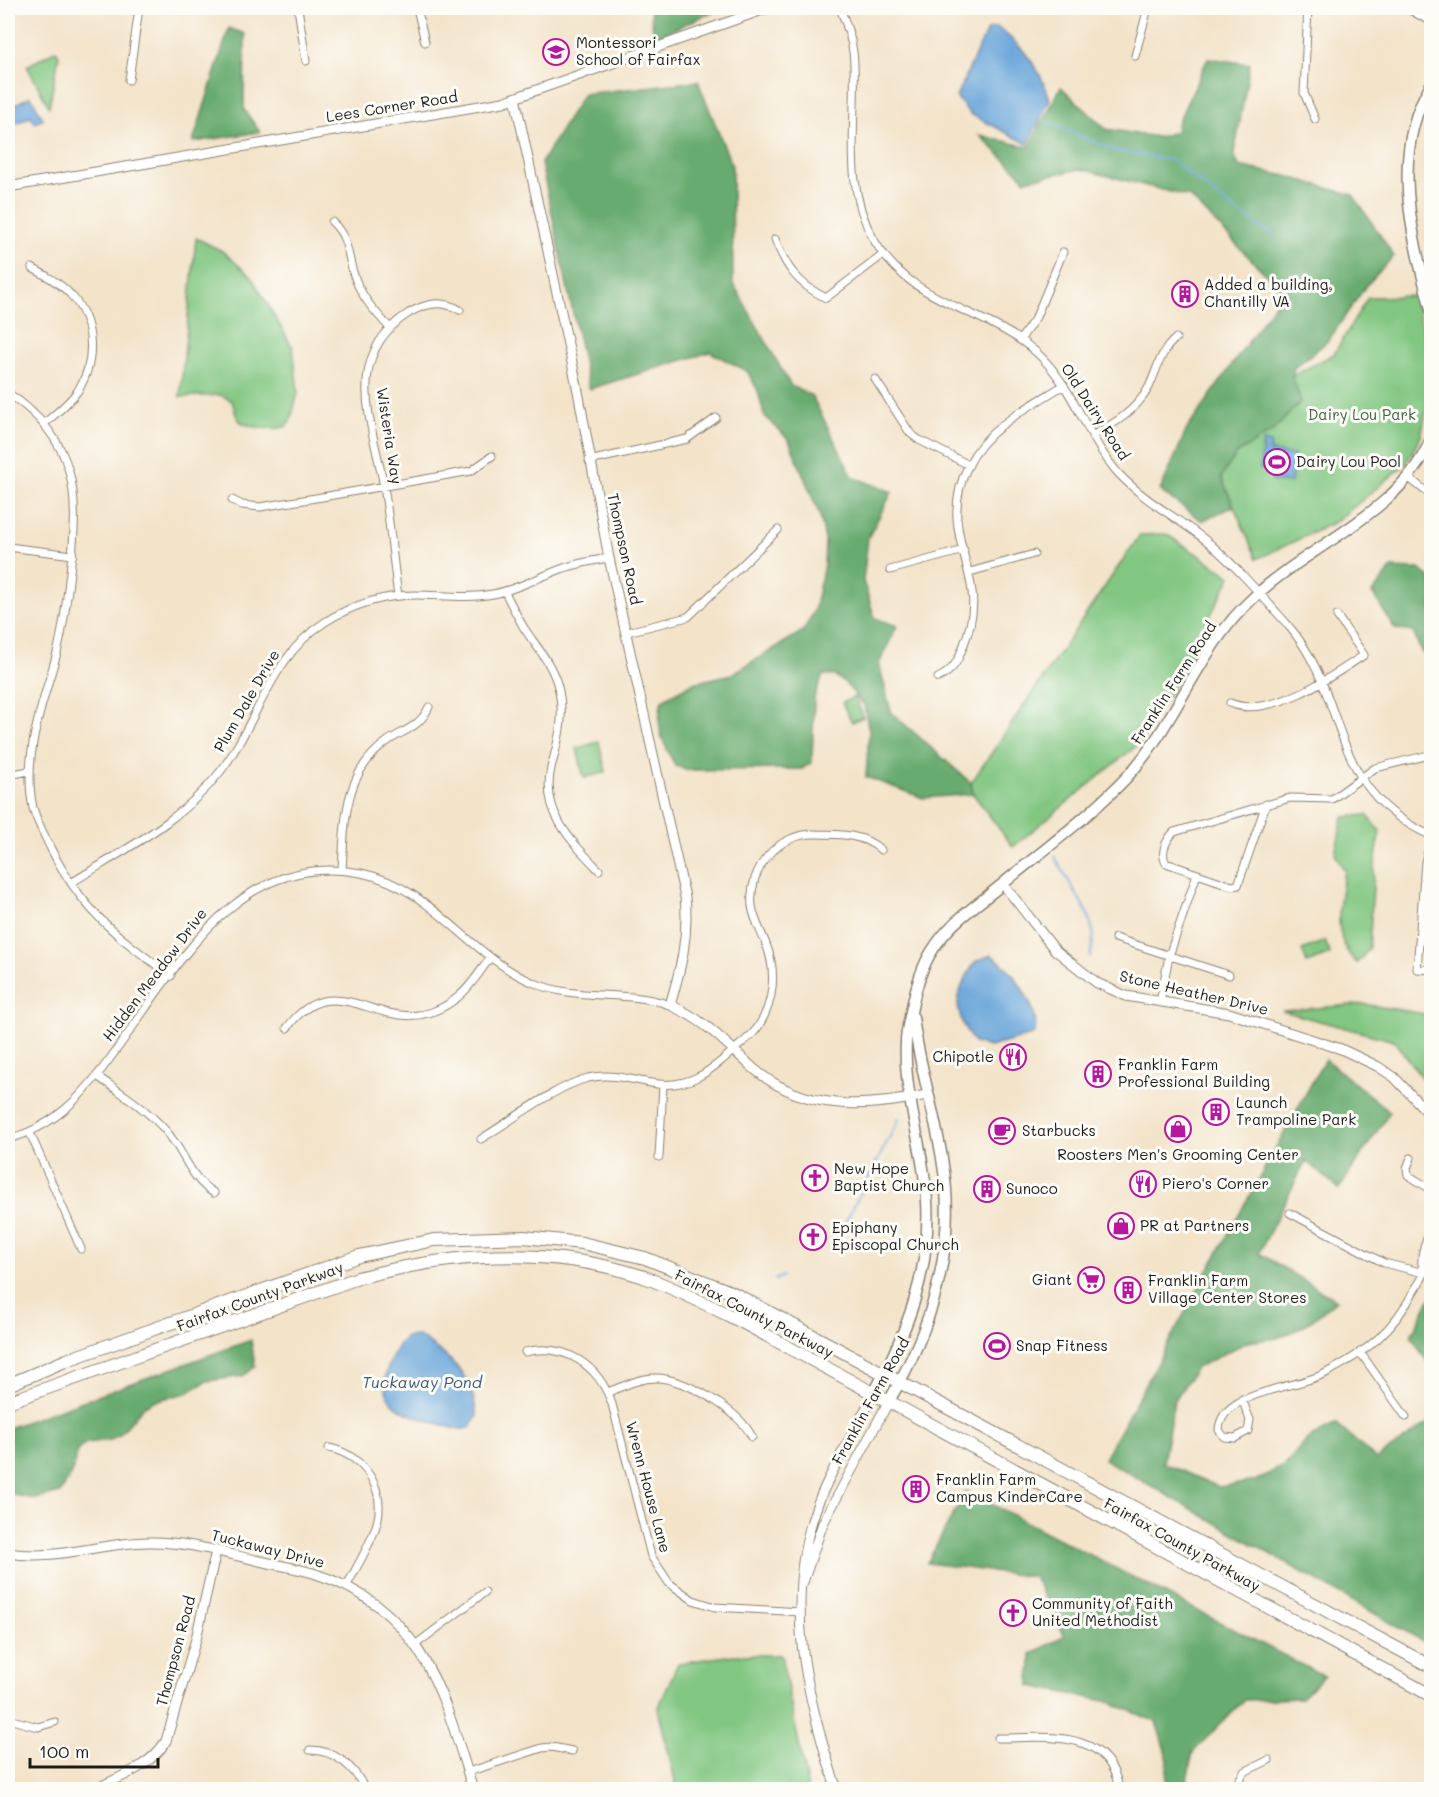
<svg xmlns="http://www.w3.org/2000/svg" width="1439" height="1797" font-family="Mali,sans-serif">
<rect width="100%" height="100%" fill="#fdfcf7"/>
<filter id="ink" filterUnits="userSpaceOnUse"><feTurbulence type="fractalNoise" baseFrequency=".0167" numOctaves="2"/><feDisplacementMap in="SourceGraphic" scale="12" xChannelSelector="R" yChannelSelector="G"/><feConvolveMatrix kernelMatrix="1 2 1 2 8 2 1 2 1" color-interpolation-filters="sRGB"/></filter>
<filter id="wash" filterUnits="userSpaceOnUse"><feTurbulence type="fractalNoise" baseFrequency=".008" numOctaves="4" result="noise"/><feDisplacementMap in="SourceGraphic" scale="24" xChannelSelector="R" yChannelSelector="G"/><feGaussianBlur stdDeviation="1.35" result="paint"/><feColorMatrix in="noise" values="0 0 0 0 0 0 0 0 0 0 0 0 0 0 0 0 0 1.4 0 .05"/><feComposite in="paint" operator="in"/></filter>
<g filter="url(#wash)">
<rect width="100%" height="100%" fill="#f3e3c9"/>
<path fill="#81c681" stroke="#4e714e" stroke-width="1.5" d="M56 50 59 56 49 107 27 66Z
M196 238 222 251 251 276 293 348 298 393 290 422 285 427C274 430 246 429 238 419 235 414 234 406 232 401L221 395 180 397Z
M1415 296 1431 366V389L1421 437 1405 465 1335 522 1257 559 1221 477 1237 453 1273 431 1292 376 1334 354 1368 297Z
M1166 534 1231 576 1174 686 1141 742 1013 847 973 794 971 783 1140 535Z
M855 696 863 717 852 722 842 703Z
M599 742 606 772 584 778 577 748Z
M1367 815 1380 831 1374 871 1369 949 1357 963C1331 940 1339 901 1345 871L1335 854 1343 817Z
M1325 941 1330 954 1307 963 1302 950Z
M1363 1004 1431 1015V1090L1394 1041 1282 1011Z
M734 1655H781L808 1789H677L658 1709 678 1663Z"/>
<path fill="#68ab6f" stroke="#426446" stroke-width="1.5" d="M650 8H722L654 38Z
M229 28 245 34 244 109 260 132 193 142Z
M1208 58 1250 64 1234 155 1239 166 1286 176 1353 195 1394 256 1365 287 1328 341 1294 368 1292 376 1301 401 1273 431 1237 453 1221 477 1234 506 1202 521 1160 491 1187 429 1283 292 1190 197 1081 169 1026 180 979 135 1029 147 1061 87 1106 129 1158 137 1176 132 1177 124Z
M698 81 732 166 733 283 791 386 812 396 853 477 892 492 868 538 863 581 875 618 897 626 879 664 891 712 971 783 973 794 923 798 866 777 869 731 864 705 845 683 835 676 823 675 814 698 812 762 802 769 688 770 675 766C662 740 655 730 662 700L693 683 732 674 803 631 814 611 824 565 825 540 820 516 789 440 764 415 758 391 747 371 710 352 589 389 541 163 583 94Z
M1392 568 1419 569 1431 579V664L1421 651 1413 632 1395 629 1372 593Z
M1325 1059 1390 1112 1339 1189 1306 1161 1259 1253 1336 1300 1313 1320 1296 1330 1277 1338 1247 1342 1196 1368 1174 1401 1163 1463 1219 1487 1255 1481 1285 1465 1307 1439 1336 1424 1376 1459 1431 1421V1646L1104 1459Z
M1431 1297V1368L1411 1336Z
M251 1340 255 1367 243 1376 207 1381 187 1393 153 1401 143 1407 120 1434 110 1440 86 1443 78 1450 72 1473 60 1493 36 1499 8 1494V1428Z
M966 1491 1324 1676 1301 1698 1244 1700 1193 1752 1185 1789H1165L1168 1760 1156 1722 1110 1702 1030 1686 1031 1654 1064 1636 1034 1577 927 1563Z"/>
<path fill="#68a4d9" stroke="#42607a" stroke-width="1.5" d="M997 27C1024 47 1040 68 1050 99L1028 144 970 114 956 97 987 30Z
M31 96 43 119 35 123 31 116 9 127 8 99 10 98 14 105Z
M1263 442 1271 443 1270 452 1294 455 1291 483 1272 481 1274 470 1260 469Z
M991 955C1012 968 1040 1007 1035 1033L1032 1035 990 1047 974 1043C950 1008 955 994 976 961Z
M419 1336C451 1359 472 1373 477 1416L471 1427C458 1432 451 1427 439 1424 407 1414 373 1406 389 1364 394 1354 397 1343 406 1337Z"/>
<g fill="none" stroke-linecap="round" stroke-linejoin="round">
<path stroke="#68a4d9" stroke-width="2" d="M964 8 968 11
M1047 122 1116 151 1172 160 1237 212 1276 236
M1055 857 1088 914 1094 935 1090 957
M832 1248 899 1119
M775 1280 783 1276"/>
</g>
</g>
<g filter="url(#ink)">
<g fill="none" stroke-linecap="round" stroke-linejoin="round">
<defs>
<path id="minor" d="M298 8 306 61
M417 8 425 42
M840 8C847 26 854 45 854 65 857 126 842 184 874 240 912 306 984 307 1036 352 1074 386 1085 436 1118 473 1144 501 1178 518 1208 542 1236 566 1262 596 1287 624 1352 698 1324 789 1432 836
M1308 8 1304 93 1315 119
M1406 8 1432 22
M1135 56 1148 8
M129 80 139 8
M332 222C350 238 347 258 355 278 362 298 376 313 390 328
M775 239C786 268 798 284 826 298L884 254
M32 268C45 275 60 283 70 294 95 320 97 362 77 392 68 404 55 414 44 424
M1020 340 1036 317 1063 252
M875 379 910 433 919 440 969 465
M8 393C78 440 80 495 70 572 67 599 64 626 57 653 43 703 22 755 33 808 37 822 45 836 51 849 83 912 117 936 171 976
M1092 436C1115 423 1136 411 1149 387 1158 368 1159 353 1176 338
M589 461 687 439 716 418
M1409 478 1432 496
M232 500 242 505 260 507 328 496 471 471 492 456
M8 547 73 555
M890 570 964 550
M970 572 1034 554
M505 592C511 604 517 616 524 628 538 649 554 666 559 691 565 720 558 741 551 768 541 812 571 841 599 870
M398 596C393 560 390 523 384 487 373 425 341 356 409 313 426 303 442 300 460 310
M627 632 688 617 778 530
M938 678C953 671 958 661 963 647 986 591 962 571 957 519 956 501 960 482 968 466 987 427 1029 407 1064 385
M1230 703C1269 720 1333 676 1364 655L1337 616
M8 775 29 771
M1266 804 1238 885 1232 886 1166 863C1160 853 1166 840 1174 832L1290 798 1332 799 1375 768 1429 755 1432 770
M1432 837 1425 862 1417 969 1432 970
M342 870C345 822 343 772 388 741 404 730 420 727 429 707
M71 883C122 851 182 821 220 772 258 723 270 657 325 622 352 605 384 595 416 595 442 595 467 599 493 594 515 590 535 579 556 571 573 564 591 561 609 558
M1115 938 1229 975
M1160 1002 1169 956 1197 874
M287 1028C340 955 388 1054 458 997 471 987 480 971 490 958
M97 1076C121 1093 147 1109 166 1131 184 1151 190 1179 214 1193
M30 1133 81 1249
M8 1139C56 1127 86 1092 114 1053 177 968 236 849 361 873 432 887 468 955 532 982 576 1002 625 989 670 1005
M481 1139C511 1121 556 1086 588 1078 611 1073 629 1079 651 1083 687 1090 710 1072 735 1049 743 1042 752 1036 758 1027 774 1003 777 971 766 944 761 931 754 920 752 906 748 868 778 833 816 834 839 834 864 834 881 850
M659 1157 663 1085
M1411 1158 1407 1168 1408 1175 1432 1190
M1290 1213 1384 1263 1424 1273
M525 1352C566 1342 599 1366 612 1404L651 1556 669 1583 693 1600 715 1607 801 1612
M1360 1352 1406 1417
M608 1392C624 1386 639 1378 656 1378 685 1378 740 1411 752 1437
M1242 1399 1250 1420 1248 1431 1235 1438 1224 1437 1219 1430C1221 1390 1297 1389 1326 1373 1367 1352 1394 1330 1415 1289 1418 1285 1423 1278 1424 1273 1424 1272 1422 1265 1422 1264 1421 1252 1426 1239 1432 1229
M329 1448C365 1455 389 1492 375 1529 368 1549 356 1568 346 1587
M8 1566 10 1553
M415 1645 485 1592
M8 1719 38 1727 55 1722
M998 1738C1044 1738 1110 1727 1119 1790
M310 1750C335 1750 355 1767 365 1790
M468 1772 542 1748 552 1747 572 1751
M1233 1790 1244 1772 1269 1760"/>
<path id="tertiary" d="M515 98 577 386 609 558 685 897C689 936 681 968 670 1005 707 1021 724 1042 753 1068 804 1112 867 1108 927 1095
M8 187 503 102 768 8
M1003 884 1055 950 1097 983 1126 996 1229 1013 1341 1049 1377 1066 1394 1077 1432 1117
M8 1553C56 1561 100 1543 148 1542 186 1541 223 1553 260 1561 278 1565 296 1568 313 1573 423 1608 443 1692 473 1790
M803 1582 823 1523 889 1401
M93 1790C120 1777 150 1767 166 1741L196 1639 216 1551
M837 1790C806 1697 782 1598 818 1503 833 1465 856 1430 874 1393"/>
<path id="secondary" d="M1432 83C1388 152 1413 240 1432 313
M874 1393C907 1332 931 1271 927 1201 924 1147 903 1096 906 1042 906 1030 910 1018 912 1007 916 987 921 968 932 951 950 921 979 904 1005 882 1046 848 1090 816 1127 777 1177 723 1198 648 1253 598 1311 543 1401 514 1432 437
M889 1401C931 1330 957 1248 943 1165 936 1115 919 1067 913 1017"/>
<path id="trunk" d="M8 1385 67 1360 359 1256 434 1240 524 1237 582 1243 645 1258 733 1293 1432 1667
M8 1402 358 1278C451 1253 551 1246 644 1277 677 1289 708 1305 740 1321L1432 1696"/>
</defs>
<use href="#minor" stroke="#888072" stroke-width="9"/>
<use href="#tertiary" stroke="#888072" stroke-width="11"/>
<use href="#secondary" stroke="#888072" stroke-width="13"/>
<use href="#trunk" stroke="#888072" stroke-width="14"/>
<use href="#minor" stroke="#fff" stroke-width="7"/>
<use href="#tertiary" stroke="#fff" stroke-width="9"/>
<use href="#secondary" stroke="#fff" stroke-width="10"/>
<use href="#trunk" stroke="#fff" stroke-width="12"/>
</g>
</g>
<defs>
<symbol id="school-ring" viewBox="-11 -11 22 22"><circle r="9.5" fill="#fdfcf7" stroke="#b5179e" stroke-width="1.5"/><path d="M0-5L7-2L0 1L-7-2ZM-4 1L0 2.5L4 1V4Q0 6-4 4Z" fill="#b5179e"/></symbol>
<symbol id="building-ring" viewBox="-11 -11 22 22"><circle r="9.5" fill="#fdfcf7" stroke="#b5179e" stroke-width="1.5"/><path d="M-4-6H4V6H1V3H-1V6H-4ZM-2.5-4.3h1.7v1.8h-1.7ZM.8-4.3h1.7v1.8H.8ZM-2.5-1h1.7V.8h-1.7ZM.8-1h1.7V.8H.8Z" fill="#b5179e"/></symbol>
<symbol id="stadium-ring" viewBox="-11 -11 22 22"><circle r="9.5" fill="#fdfcf7" stroke="#b5179e" stroke-width="1.5"/><path d="M0-5a6.5 5 0 1 0 0 10a6.5 5 0 1 0 0-10ZM-3.5-1.8h7v3.6h-7Z" fill="#b5179e"/></symbol>
<symbol id="restaurant-ring" viewBox="-11 -11 22 22"><circle r="9.5" fill="#fdfcf7" stroke="#b5179e" stroke-width="1.5"/><path d="M-5-6h1v4h1v-4h1v4h1v-4h1v5L-1.5 .5V6h-2V.5L-5-1ZM5-6V6H3V1.5H1.5Q1.5-4 5-6Z" fill="#b5179e"/></symbol>
<symbol id="shop-ring" viewBox="-11 -11 22 22"><circle r="9.5" fill="#fdfcf7" stroke="#b5179e" stroke-width="1.5"/><path d="M-5-2.5h2.3a2.7 3.5 0 0 1 5.4 0H5L5.5 6h-11ZM-1.5-2.5h3a1.5 2.3 0 0 0-3 0Z" fill="#b5179e"/></symbol>
<symbol id="cafe-ring" viewBox="-11 -11 22 22"><circle r="9.5" fill="#fdfcf7" stroke="#b5179e" stroke-width="1.5"/><path d="M-5.5-4.5H6V0H3Q3 3.5 0 3.5H-2.5Q-5.5 3.5-5.5 0ZM3-3.2v2h1.7v-2ZM-6 4.5H4V6H-6Z" fill="#b5179e"/></symbol>
<symbol id="church-ring" viewBox="-11 -11 22 22"><circle r="9.5" fill="#fdfcf7" stroke="#b5179e" stroke-width="1.5"/><path d="M-1.2-6h2.4v3.5h3.3v2.4h-3.3V6h-2.4V-.1h-3.3v-2.4h3.3Z" fill="#b5179e"/></symbol>
<symbol id="supermarket-ring" viewBox="-11 -11 22 22"><circle r="9.5" fill="#fdfcf7" stroke="#b5179e" stroke-width="1.5"/><path d="M-6-5.5h2.5l.6 2H6L4.5 2H-2.5L-4.4-4H-6ZM-1.5 3.2a1.3 1.3 0 1 0 .1 0ZM3 3.2a1.3 1.3 0 1 0 .1 0Z" fill="#b5179e"/></symbol>
</defs>
<g fill-rule="evenodd">
<use href="#school-ring" x="541" y="37" width="30" height="30"/>
<use href="#building-ring" x="1170" y="279" width="30" height="30"/>
<use href="#stadium-ring" x="1262" y="447" width="30" height="30"/>
<use href="#restaurant-ring" x="998" y="1042" width="30" height="30"/>
<use href="#building-ring" x="1083" y="1059" width="30" height="30"/>
<use href="#building-ring" x="1201" y="1097" width="30" height="30"/>
<use href="#shop-ring" x="1163" y="1114" width="30" height="30"/>
<use href="#cafe-ring" x="987" y="1116" width="30" height="30"/>
<use href="#church-ring" x="800" y="1163" width="30" height="30"/>
<use href="#restaurant-ring" x="1128" y="1169" width="30" height="30"/>
<use href="#building-ring" x="972" y="1174" width="30" height="30"/>
<use href="#shop-ring" x="1106" y="1211" width="30" height="30"/>
<use href="#church-ring" x="798" y="1222" width="30" height="30"/>
<use href="#supermarket-ring" x="1076" y="1265" width="30" height="30"/>
<use href="#building-ring" x="1113" y="1275" width="30" height="30"/>
<use href="#stadium-ring" x="982" y="1331" width="30" height="30"/>
<use href="#building-ring" x="901" y="1474" width="30" height="30"/>
<use href="#church-ring" x="998" y="1598" width="30" height="30"/>
</g>
<g text-anchor="middle" stroke-width="6" stroke-linejoin="round" paint-order="stroke">
<g font-size="15" fill="#1c1c1c" stroke="#fdfcf7" text-anchor="start">
<text x="576" y="48">Montessori<tspan x="576" dy="17">School of Fairfax</tspan></text>
<text x="1204" y="290">Added a building,<tspan x="1204" dy="17">Chantilly VA</tspan></text>
<text x="1296" y="467">Dairy Lou Pool</text>
<text x="994" y="1062" text-anchor="end">Chipotle</text>
<text x="1118" y="1070">Franklin Farm<tspan x="1118" dy="17">Professional Building</tspan></text>
<text x="1236" y="1108">Launch<tspan x="1236" dy="17">Trampoline Park</tspan></text>
<text x="1022" y="1136">Starbucks</text>
<text x="1178" y="1160" text-anchor="middle">Roosters Men's Grooming Center</text>
<text x="834" y="1174">New Hope<tspan x="834" dy="17">Baptist Church</tspan></text>
<text x="1162" y="1189">Piero's Corner</text>
<text x="1006" y="1194">Sunoco</text>
<text x="1140" y="1231">PR at Partners</text>
<text x="832" y="1233">Epiphany<tspan x="832" dy="17">Episcopal Church</tspan></text>
<text x="1072" y="1285" text-anchor="end">Giant</text>
<text x="1148" y="1286">Franklin Farm<tspan x="1148" dy="17">Village Center Stores</tspan></text>
<text x="1016" y="1351">Snap Fitness</text>
<text x="936" y="1485">Franklin Farm<tspan x="936" dy="17">Campus KinderCare</tspan></text>
<text x="1032" y="1609">Community of Faith<tspan x="1032" dy="17">United Methodist</tspan></text>
</g>
<g font-size="15" fill="#1c1c1c" stroke="#fdfcf7">
<text transform="translate(392 107) rotate(-9)" y="5">Lees Corner Road</text>
<text transform="translate(1095 412) rotate(57)" y="5">Old Dairy Road</text>
<text transform="translate(389 436) rotate(81)" y="5">Wisteria Way</text>
<text transform="translate(624 549) rotate(78)" y="5">Thompson Road</text>
<text transform="translate(1174 683) rotate(-57)" y="5">Franklin Farm Road</text>
<text transform="translate(247 701) rotate(-60)" y="5">Plum Dale Drive</text>
<text transform="translate(155 975) rotate(-53)" y="5">Hidden Meadow Drive</text>
<text transform="translate(1194 993) rotate(13)" y="5">Stone Heather Drive</text>
<text transform="translate(260 1297) rotate(-20)" y="5">Fairfax County Parkway</text>
<text transform="translate(754 1314) rotate(27)" y="5">Fairfax County Parkway</text>
<text transform="translate(871 1401) rotate(-61)" y="5">Franklin Farm Road</text>
<text transform="translate(648 1487) rotate(75)" y="5">Wrenn House Lane</text>
<text transform="translate(1182 1545) rotate(29)" y="5">Fairfax County Parkway</text>
<text transform="translate(268 1549) rotate(14)" y="5">Tuckaway Drive</text>
<text transform="translate(176 1651) rotate(-75)" y="5">Thompson Road</text>
</g>
<g font-size="15" fill="#446044" stroke="#fdfcf7">
<text x="1362" y="420">Dairy Lou Park</text>
</g>
<g font-size="16" font-style="italic" fill="#3e5971" stroke="#fdfcf7">
<text x="422" y="1388">Tuckaway Pond</text>
</g>
</g>
<rect width="1439" height="1797" fill="none" stroke="#fdfcf7" stroke-width="30"/>
<path d="M30 1758v9h128v-9" fill="none" stroke="#1c1c1c" stroke-width="3"/>
<text x="39" y="1758" font-size="18" fill="#1c1c1c" stroke="#fdfcf7" stroke-width="4.5" paint-order="stroke">100 m</text>
</svg>
